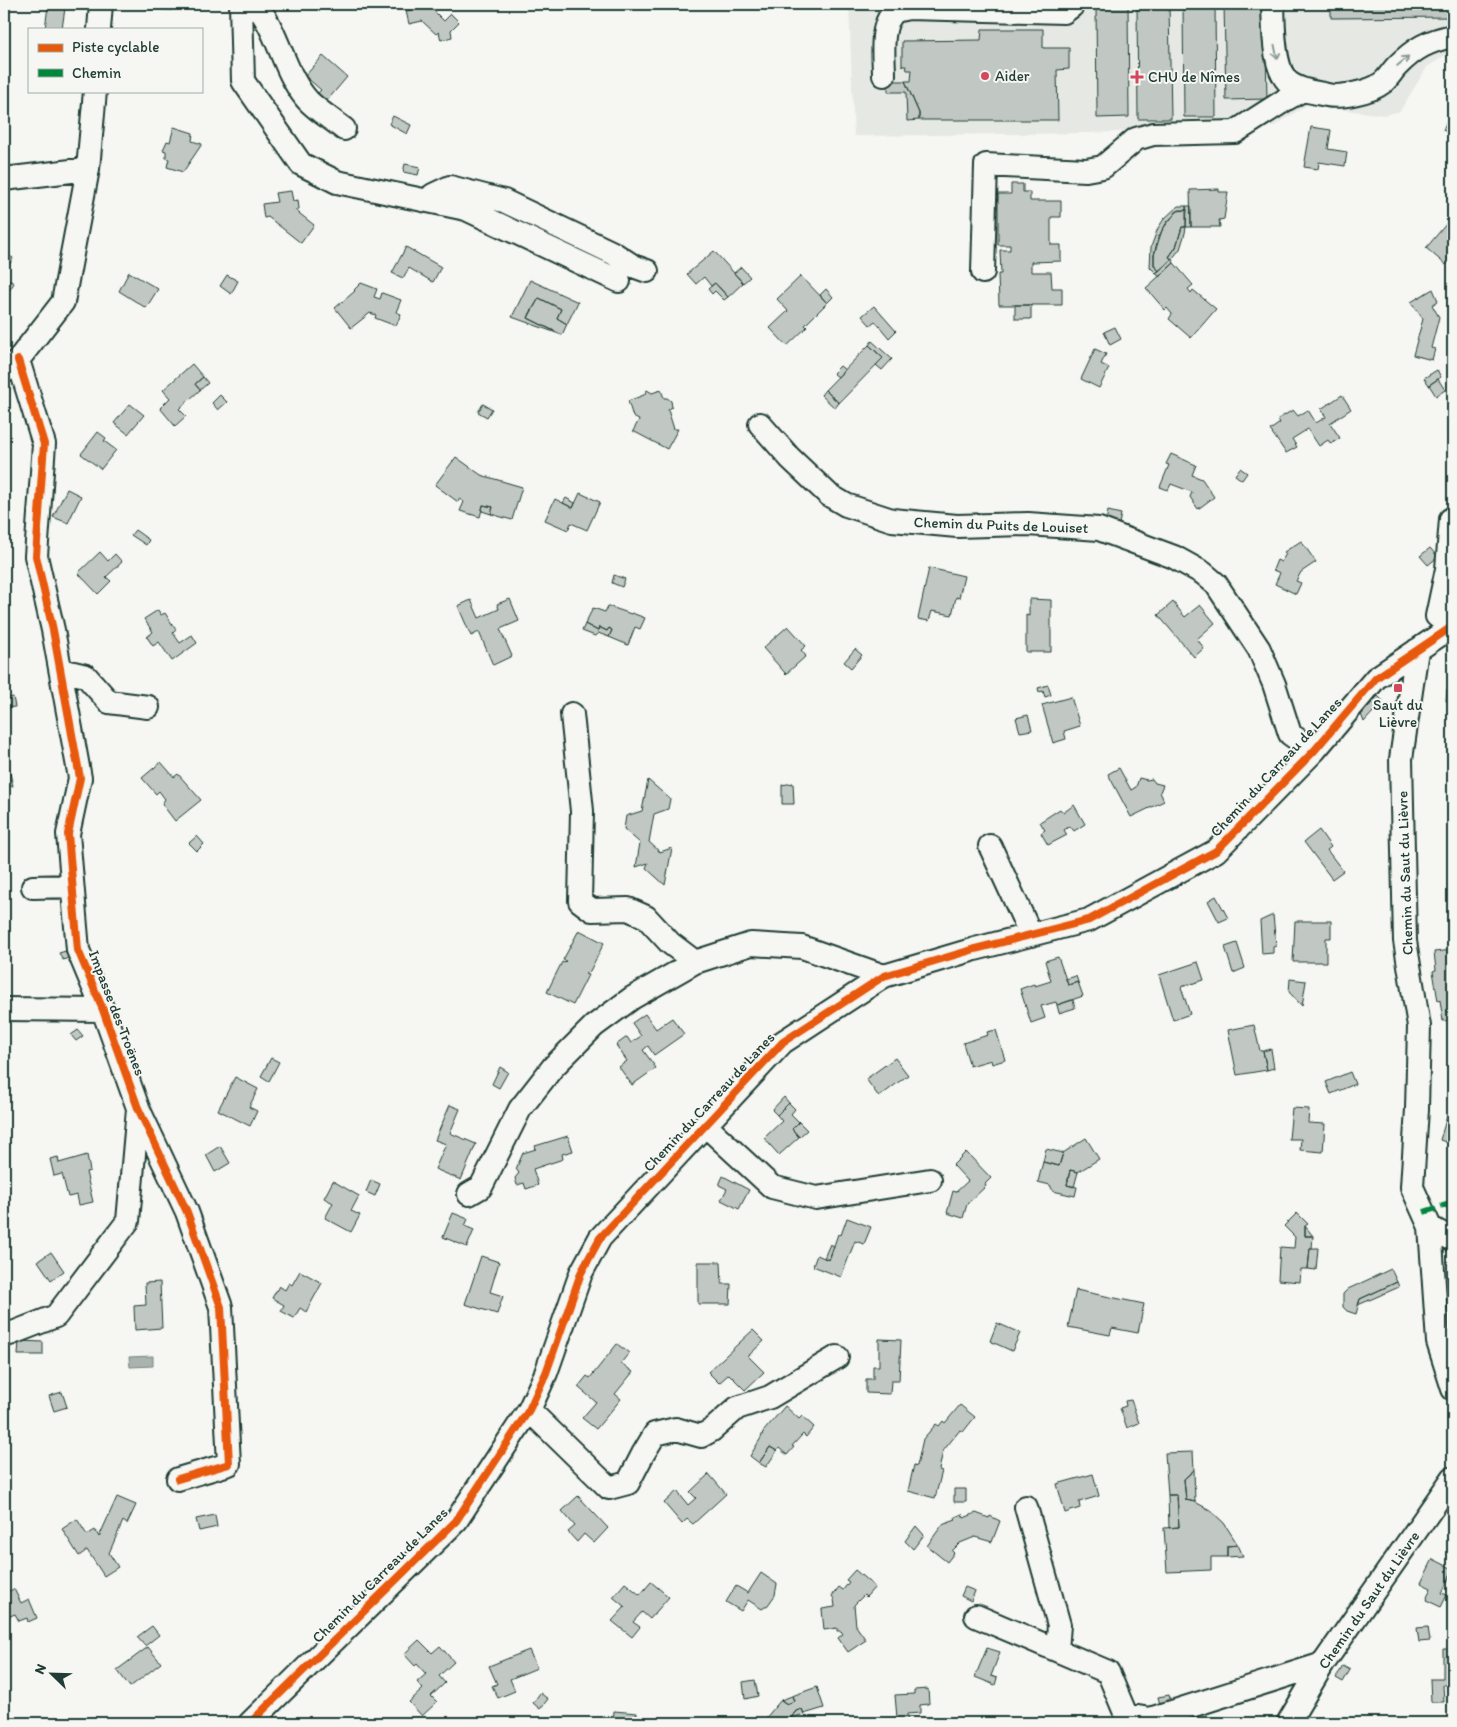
<svg xmlns="http://www.w3.org/2000/svg" width="1457" height="1727" font-family="Itim,sans-serif">
<rect width="100%" height="100%" fill="#f6f6f2"/>
<filter id="ink" filterUnits="userSpaceOnUse"><feTurbulence type="fractalNoise" baseFrequency=".02" numOctaves="2"/><feDisplacementMap in="SourceGraphic" scale="10" xChannelSelector="R" yChannelSelector="G"/><feConvolveMatrix kernelMatrix="1 2 1 2 8 2 1 2 1" color-interpolation-filters="sRGB"/></filter>
<g filter="url(#ink)">
<path fill="#e6e8e4" d="M849 4H1453V55H1446L1427 67 1400 111 1385 115 1307 105 1274 126 1085 133 854 136Z"/>
<path fill="#aab3ae" stroke="#72847d" d="M153 1356V1366L130 1367 129 1357Z"/>
<path fill="#c1c8c3" stroke="#1f3d34" d="M147 4H172V10L146 9Z
M424 4H432L436 8 433 10 444 21 451 14 459 22 451 30 452 37 441 40 439 32 436 34 422 21 409 24 406 11 420 8Z
M1096 4H1128L1129 117 1097 118Z
M1137 4H1169L1171 119H1138Z
M1183 4H1215L1216 117H1184Z
M1224 4H1265L1267 99 1226 100Z
M1331 4H1453V17L1331 18Z
M48 6 65 8 62 29H45Z
M982 29H1043V48H1069V69L1057 70 1058 120H919V113L905 81H911L912 70H907L906 66H902V41L981 40Z
M323 56 347 77 325 103 316 95 321 90 305 76Z
M888 81H905L919 113V120L907 121 906 92H888Z
M1453 106V135L1443 130Z
M393 116 411 125 407 134 389 124Z
M174 127 193 133 192 141 202 144 183 172 167 167 169 159 166 158V151L163 150 167 141 170 142Z
M1311 127 1331 130 1328 149 1347 152 1345 166 1319 162 1318 169 1304 167Z
M405 164 420 167 418 175 403 172Z
M1011 184H1023V192H1030V201H1061V217H1051V245H1061V261L1031 262V272H1051L1052 288H1062V305H999L998 274H1001L1000 250H1010V245H998V194H1011Z
M1219 189V192H1228L1224 219 1219 220 1220 227H1191L1190 190Z
M291 191 293 201 298 200 299 209 295 210 314 225 301 243 268 217 264 218 262 204 277 202 275 193Z
M1178 206H1186L1187 210 1177 211 1162 230 1154 255V265L1159 271 1156 273 1150 267 1151 247 1158 228 1164 219Z
M1186 206H1191V227H1186Z
M1179 210H1187L1186 227H1182L1176 247 1169 257 1172 259 1159 271 1154 265V255L1158 238 1167 222Z
M1453 216V256L1446 265 1426 248Z
M1182 227H1186L1185 233 1180 249 1172 259 1169 257 1176 247Z
M406 247 441 267 433 282 409 268 403 278 392 273Z
M714 251 743 283 728 297 715 283 711 286 704 277 696 284 687 274Z
M4 253 13 258 4 274Z
M1172 259 1174 263 1159 277 1156 273Z
M1174 263 1193 285 1188 289 1191 293 1193 290 1216 309 1191 338 1169 319 1172 314 1167 308 1165 310 1146 288Z
M741 267 750 277 743 283 734 273Z
M129 272 158 289 146 308 119 291Z
M227 275 238 281 231 294 220 286Z
M801 276 827 303 805 325 807 327 787 346 770 328 788 311 777 299Z
M4 277 14 283 6 296 4 295Z
M530 280 578 302 567 324 557 318 561 309 539 298 530 313 528 318 562 335 512 317Z
M361 283 377 289 374 297 380 299 382 293 401 300 396 312 401 314 396 326 375 318 376 315 370 313 351 328 335 308 355 291 354 290Z
M715 283 728 297 724 300 715 291 712 294 708 289Z
M826 289 833 297 827 303 820 295Z
M1433 289 1438 301 1432 305 1439 317 1431 348 1435 349 1432 360 1413 355 1423 319 1411 302Z
M539 298 561 309 557 318 567 324 562 335 528 318Z
M1015 305H1031V319H1015Z
M874 306 896 331 889 338 875 321 870 325 862 316Z
M1115 327 1121 339 1110 345 1104 332Z
M872 341 892 359 882 370 876 365 883 358 869 345Z
M869 345 883 358 839 403 825 390Z
M1095 349 1106 354 1101 364 1109 368 1099 388 1081 379Z
M192 364 203 377 195 384 200 390 179 409 186 416 175 426 160 408 170 398 163 390Z
M840 366 845 370 838 377 833 373Z
M1437 370 1441 377 1429 385 1424 378Z
M203 377 208 383 200 390 195 384Z
M1438 379 1445 390 1436 396 1429 385Z
M647 390 652 393 661 390 664 398H667L671 401 672 407 668 410 674 429H678L667 449 633 431 639 420 633 417 628 401 644 395Z
M825 390 839 403 835 408 821 395Z
M220 395 227 402 218 410 212 403Z
M1342 395 1351 409 1330 423 1340 438 1331 444 1328 440 1319 446 1308 429 1292 439 1297 447 1286 453 1270 430 1280 423 1278 419 1293 410 1298 416 1308 410 1316 423 1326 417 1321 409Z
M130 404 144 415 128 434 114 423Z
M483 404 492 409 487 417 478 412Z
M1453 430V453L1447 433Z
M98 432 106 438 104 441 116 450 101 469 81 454Z
M1171 454 1196 465 1192 475 1202 479 1214 497 1198 509 1190 497 1192 492 1171 484 1168 490 1160 487 1169 465 1166 464Z
M456 457 481 475 522 487 512 520 491 514 493 507 483 505 480 517 460 511 464 502 459 499 458 502 435 485Z
M1240 468 1247 473 1242 480 1235 475Z
M67 489 81 496 68 523 53 517Z
M580 493 600 502 587 530 571 523 568 530 545 520 555 499 573 508Z
M566 498 575 503 573 508 563 503Z
M483 505 493 507 491 514 482 511Z
M1108 511 1121 514 1119 524 1106 521Z
M135 530 149 540 146 545 131 535Z
M1301 541 1316 562 1301 572 1296 581 1301 583 1296 594 1275 584 1280 573 1273 570 1277 560 1281 562 1286 554 1284 552Z
M1430 548 1438 557 1428 565 1420 556Z
M100 552 108 561 115 554 122 562 106 577 111 581 98 594 78 573Z
M929 568 964 576 959 598 956 597 952 615 932 611 929 621 918 619Z
M614 575 625 579 622 587 612 583Z
M510 599 519 621 500 629 512 656 493 665 479 632 471 636 458 606 471 600 479 618 499 609 497 604Z
M1029 599 1051 600V652H1026V615L1029 616Z
M1173 602 1185 617 1200 605 1215 623 1197 639 1204 648 1194 657 1158 615Z
M608 606 631 614 632 613 645 618 640 629 635 627 628 645 609 637 612 630 609 628 607 631 599 627 598 631 585 624 593 608 605 612Z
M158 610 161 615 165 613 176 630 173 633 180 643 192 635 197 643 172 661 159 642 153 646 147 637 153 632 144 619Z
M585 624 598 631 599 627 607 631 609 628 612 630 609 637 598 633 595 636 582 631Z
M788 626 806 646 801 650 806 656 786 674 763 648Z
M855 649 862 655 851 668 844 662Z
M1048 685 1051 695 1045 697 1043 691 1039 692 1038 688Z
M1447 689H1453V701H1446Z
M1378 696 1383 701 1364 722 1361 714Z
M13 697 15 707 4 708V699Z
M1071 697 1080 726 1064 731 1066 739 1053 743 1042 705Z
M1028 715 1032 730 1020 732 1016 718Z
M4 754H6L9 769 4 771Z
M161 762 174 777 178 774 201 800 175 821 162 804 165 799 159 791 156 794 142 778Z
M1119 768 1131 790 1136 787 1139 778 1147 780 1152 779 1155 783 1163 785 1160 792 1164 801 1131 817 1108 774Z
M9 769 13 786 4 787V771Z
M648 780 670 799 668 809 654 814 649 842 660 852 672 848 665 885 646 868 648 863 636 867 640 843 624 829 626 816 642 811Z
M793 783 794 804H782V785Z
M1074 805 1085 824 1074 831 1070 826 1064 830 1067 835 1048 845 1041 833 1045 830 1040 822 1060 809 1063 813Z
M1319 830 1331 847 1327 850 1343 871 1332 879 1304 842Z
M197 836 204 844 197 851 189 843Z
M1216 896 1228 918 1219 922 1208 901Z
M1273 915 1276 946 1273 947V953L1262 954 1260 921Z
M1295 921H1331V938H1326V962H1293Z
M579 930 604 943 589 973 587 971 585 974 588 975 573 1005 547 992 562 962 564 963 566 961 563 960Z
M1237 943 1245 968 1233 973 1225 947Z
M69 950 71 957 63 960 59 953Z
M1453 950V1020L1443 1021 1440 1000 1438 1001 1433 971 1436 970 1434 952Z
M1058 957 1068 985 1078 982 1083 996 1057 1005 1056 1002 1041 1006 1045 1018 1031 1023 1020 989 1034 984 1035 986 1051 981 1045 961Z
M1198 962 1204 980 1181 987 1190 1014 1173 1020 1159 975Z
M1076 976 1078 982 1068 985 1066 979Z
M1290 979 1306 981 1302 1006 1289 992Z
M1073 1000 1075 1008 1059 1013 1057 1005Z
M645 1014 656 1029 672 1018 684 1034 654 1055 648 1046 643 1050 656 1068 632 1085 619 1067 627 1061 616 1045 627 1037 631 1043 641 1036 632 1023Z
M1254 1025 1260 1051H1263L1267 1070 1237 1075 1228 1030Z
M78 1030 83 1036 76 1041 71 1035Z
M996 1030 1005 1060 992 1064 991 1060 970 1066 963 1043 988 1035 987 1032Z
M1271 1049 1274 1068 1267 1070 1263 1051Z
M271 1058 279 1062 269 1081 261 1076Z
M895 1058 908 1075 879 1097 866 1079Z
M500 1067 508 1072 499 1088 492 1084Z
M1350 1072 1355 1084 1331 1094 1326 1082Z
M235 1077 258 1089 249 1107 257 1111 250 1126 218 1110Z
M784 1097 789 1103 777 1115 772 1110Z
M789 1103 795 1109 791 1114 799 1122 792 1129 799 1137 779 1155 764 1138 782 1121 777 1115Z
M450 1105 460 1109 450 1133 476 1144 461 1180 435 1169 446 1144 435 1140Z
M1453 1105V1140L1452 1144 1440 1140 1450 1106Z
M1292 1108 1309 1109 1308 1123 1325 1124 1323 1152 1300 1150 1301 1139H1289Z
M799 1122 807 1130 799 1137 792 1129Z
M568 1136 573 1151 562 1154 563 1159 533 1169 538 1185 526 1189 524 1183 517 1185 515 1178 519 1173 516 1169 523 1153 536 1149 535 1146Z
M1086 1138 1099 1159 1078 1172 1070 1170 1067 1185 1077 1187 1075 1196 1053 1191 1050 1185 1038 1182 1043 1162 1059 1166 1063 1153Z
M220 1146 230 1163 215 1172 206 1155Z
M1046 1149 1063 1153 1059 1166 1043 1162Z
M966 1152 991 1178 985 1184 986 1186 967 1204 963 1218 947 1213 953 1191 956 1192 968 1181 953 1165Z
M87 1155 90 1171 86 1172 93 1202 79 1205 77 1195 68 1197 62 1174 54 1176 50 1159 58 1157 59 1163Z
M1070 1170 1078 1172 1074 1187 1067 1185Z
M723 1176 749 1190 739 1209 721 1200 727 1189 719 1185Z
M371 1180 380 1184 375 1196 366 1192Z
M333 1181 359 1196 351 1211 360 1215 351 1232 325 1218 333 1203 324 1198Z
M453 1213 468 1219 465 1226 474 1230 467 1247 443 1237Z
M1297 1213 1308 1224 1305 1226V1236H1313L1312 1248H1310L1308 1269H1301L1300 1282 1278 1280 1280 1247 1294 1248 1295 1237 1284 1226Z
M847 1218 871 1227 864 1244 855 1241 841 1277 813 1266 817 1255 829 1260 838 1234 841 1235Z
M1305 1226 1313 1236H1305Z
M830 1244 834 1246 829 1260 824 1258Z
M1310 1248H1318L1316 1270 1308 1269Z
M51 1252 64 1271 51 1280 38 1261Z
M481 1256 499 1262 490 1292 503 1296 497 1314 465 1304Z
M698 1262H721L722 1284H731L730 1304H698Z
M1391 1269 1397 1282 1360 1299 1356 1314 1347 1311 1343 1307V1294L1348 1289Z
M300 1271 322 1283 306 1312 300 1308 294 1318 281 1311 284 1305 272 1298 279 1286 285 1290 289 1283 292 1285Z
M160 1282 162 1328 135 1330 134 1306 146 1305 145 1283Z
M1397 1282 1399 1287 1358 1305 1360 1299Z
M1076 1290 1144 1304 1138 1333 1112 1328 1110 1335 1068 1327Z
M997 1323 1020 1333 1012 1351 990 1341Z
M753 1330 764 1341 748 1356 764 1372 745 1390 729 1374 719 1383 708 1372Z
M879 1339 901 1340 899 1381H891L890 1394 866 1393V1379H873V1366H879Z
M19 1341 43 1342V1355H18Z
M617 1344 629 1353 621 1363 633 1372 615 1394 621 1399 596 1429 582 1418 596 1402 578 1387 587 1376 590 1378Z
M62 1392 67 1407 54 1411 49 1396Z
M1131 1400 1139 1423 1127 1428 1120 1408 1126 1406 1125 1401Z
M960 1405 975 1417 963 1432 960 1430 943 1451 939 1470 942 1471 935 1498 908 1491 914 1465 917 1466 923 1439 936 1424 939 1426 943 1421 945 1423Z
M785 1406 799 1419 802 1416 814 1427 806 1437 803 1434 792 1446 794 1447 787 1455 779 1448 777 1451 770 1447 759 1463 750 1456 761 1438 763 1432Z
M770 1447 777 1451 766 1467 759 1463Z
M1193 1452 1194 1470 1184 1479 1186 1500 1195 1502 1210 1510 1224 1523 1238 1545 1227 1546V1557H1211V1570L1167 1572 1164 1528 1179 1527 1177 1495H1168L1165 1453Z
M1194 1470 1195 1502 1186 1500 1184 1479Z
M709 1474 726 1494 693 1524 687 1519 682 1524 664 1503 677 1491 688 1505 696 1498 690 1492Z
M1093 1474 1099 1496 1079 1502 1080 1508 1065 1513 1057 1484Z
M954 1489H966V1502H954Z
M1168 1495H1177L1179 1527 1169 1528Z
M578 1496 608 1528 594 1543 584 1534 577 1542 568 1532 575 1526 562 1511Z
M117 1497 136 1505 127 1524 123 1521 109 1553 118 1567 104 1576 87 1550 79 1556 62 1529 77 1519 87 1535 95 1530 99 1537Z
M976 1513 989 1518 990 1516 1000 1521 992 1542 975 1537 960 1543 952 1551 954 1553 947 1562 927 1546 942 1525 956 1520 955 1517 962 1514 964 1518Z
M215 1515 217 1527 199 1531 196 1519Z
M916 1526 924 1535 913 1549 905 1541Z
M1238 1545 1243 1556 1227 1557V1546Z
M1433 1559 1453 1569 1442 1593 1447 1595 1441 1607 1426 1600 1431 1588 1421 1583Z
M855 1570 875 1587 866 1597 864 1595 854 1605 856 1626 866 1640 848 1652 838 1638 843 1634 841 1631H837V1628L824 1630 822 1609 835 1607 834 1599 832 1596 839 1587 843 1590 849 1582 846 1580Z
M761 1573 777 1584 775 1595 768 1605 762 1609 748 1600 741 1611 726 1602 736 1586 748 1593Z
M651 1582 669 1597 650 1619 642 1612 633 1622 640 1627 632 1637 612 1621 625 1607 613 1597 625 1583 640 1595Z
M965 1587 975 1591 971 1601 961 1596Z
M14 1589 21 1603 29 1599 37 1618 28 1622 27 1618 19 1621 15 1614 5 1618 4 1622V1593Z
M152 1626 159 1635 145 1646 137 1637Z
M1428 1627 1430 1641 1419 1642 1417 1628Z
M419 1640 432 1653 440 1646 454 1662 439 1676 445 1683 431 1696 437 1702 422 1716 409 1702 423 1689 417 1682 426 1674 417 1664 415 1666 404 1654Z
M148 1647 161 1663 130 1687 117 1670Z
M987 1648 1000 1652 991 1676 997 1678 995 1685 975 1677Z
M1443 1649H1453V1690V1684L1443 1685 1444 1702H1431L1430 1679H1443Z
M529 1650 537 1668 510 1679 515 1691 498 1698 492 1686 497 1684 489 1666Z
M1343 1666 1350 1670 1343 1682 1336 1678Z
M755 1680 758 1696 745 1699 743 1682Z
M817 1687 824 1708 804 1714 802 1709 796 1711 787 1723H771L765 1719 781 1700 787 1704 794 1701 792 1696Z
M928 1689 929 1704 920 1705V1713L907 1714 908 1723H893V1718H897L895 1695 914 1694V1690Z
M540 1693 548 1699 540 1709 533 1703Z
M1169 1695 1172 1705 1161 1708 1158 1697Z
M792 1696 794 1701 787 1704 781 1700Z
M802 1709 804 1714 791 1718 796 1711Z
M614 1711 637 1713 636 1723H613Z"/>
<g fill="none" stroke-linecap="round" stroke-linejoin="round">
<defs>
<path id="minor" d="M241 4 243 81 301 164 337 182 466 209 619 281
M255 4C277 28 283 70 305 97 313 108 332 119 344 129
M1273 4C1274 24 1272 72 1291 84 1301 91 1314 92 1327 95 1340 98 1371 92 1382 83 1388 79 1392 71 1397 66 1415 48 1428 41 1453 36
M99 29 101 4
M884 75C884 57 879 22 896 11 899 10 904 9 908 8L1064 12 1072 6 1073 4
M4 179 88 169
M427 201 433 195 450 187 504 201 613 253 633 266 647 271
M983 272 986 165 1086 170 1103 167 1136 139 1153 134 1235 132 1285 100 1303 90
M18 360 44 444 36 556 53 630 80 778 68 834 78 950 103 1010 138 1108 187 1212 221 1307 229 1464 178 1479
M4 372 18 360 63 302 88 169 95 91
M760 424 790 458 829 495 846 505 892 520 957 526 1028 524 1099 529 1174 557 1203 573 1216 584 1259 649 1274 684 1290 734 1314 751
M1451 519 1447 569 1437 616 1451 627
M1417 650 1401 759 1405 941 1419 1026 1417 1109 1412 1187 1430 1227 1438 1342 1453 1389
M61 670 86 676 109 702 148 707
M572 714 582 811 580 901 592 910 628 909 646 917 670 943 695 962 751 944 802 947 884 976
M990 846 1031 935
M33 887 72 886
M4 1009 103 1010
M705 1125 772 1187 816 1198 930 1180
M469 1194 481 1187 520 1109 553 1067 594 1026 632 998 695 962
M1430 1227 1453 1240
M10 1334 56 1316 128 1221 138 1109
M529 1410 609 1488 628 1483 643 1454 655 1434 676 1429 701 1436 712 1430 737 1408 770 1397 837 1357
M1026 1507 1059 1625 1057 1650
M976 1616 1108 1672 1126 1715 1150 1719 1323 1664
M250 1723 456 1521 529 1410 546 1373 581 1273 600 1238 783 1042 884 976 975 949 1089 920 1216 851 1314 751 1376 678 1453 626
M1288 1723 1323 1664 1453 1478"/>
</defs>
<use href="#minor" stroke="#1f3d34" stroke-width="26"/>
<use href="#minor" stroke="#f6f6f2" stroke-width="22"/>
<path stroke="#00873e" stroke-width="6" stroke-dasharray="12 6" stroke-linecap="butt" d="M1424 1212 1453 1203"/>
<defs>
<path id="cycleway" d="M18 360 44 444 36 556 53 630 80 778 68 834 78 950 103 1010 138 1108 187 1212 221 1307 229 1464 178 1479
M250 1723 456 1521 529 1410 546 1373 581 1273 600 1238 783 1042 884 976 975 949 1089 920 1216 851 1314 751 1376 678 1453 626"/>
</defs>
<use href="#cycleway" stroke="#f6f6f2" stroke-width="11"/>
<use href="#cycleway" stroke="#e8590c" stroke-width="8"/>
</g>
<defs><path id="oneway-shaft" d="M-6 0H5M1.5-3L5.5 0L1.5 3" fill="none" stroke-width="1.6" stroke-linecap="round" stroke-linejoin="round" transform="scale(1.25)"/></defs>
<g stroke="#8a9a93">
<use href="#oneway-shaft" transform="translate(1276 52) rotate(78)"/>
<use href="#oneway-shaft" transform="translate(1403 61) rotate(-40)"/>
</g>
</g>
<g fill="#d1495b" stroke="#f6f6f2" stroke-width="2">
<circle cx="985" cy="76" r="5"/>
<path d="M1134.5 69.5h5v5h5v5h-5v5h-5v-5h-5v-5h5z"/>
<rect x="1393" y="683" width="10" height="10" rx="2.5"/>
</g>
<g text-anchor="middle" stroke-width="4" stroke-linejoin="round" paint-order="stroke">
<g font-size="15" fill="#1f3d34" stroke="#f6f6f2" text-anchor="start">
<text x="995" y="81">Aider</text>
<text x="1148" y="82">CHU de Nîmes</text>
<text x="1398" y="710" text-anchor="middle">Saut du<tspan x="1398" dy="17">Lièvre</tspan></text>
</g>
<g font-size="15" fill="#1f3d34" stroke="#f6f6f2">
<text transform="translate(1001 525) rotate(2)" y="5">Chemin du Puits de Louiset</text>
<text transform="translate(1276 767) rotate(-47)" y="5">Chemin du Carreau de Lanes</text>
<text transform="translate(1405 873) rotate(-92)" y="5">Chemin du Saut du Lièvre</text>
<text transform="translate(117 1013) rotate(69)" y="5">Impasse des Troënes</text>
<text transform="translate(709 1102) rotate(-47)" y="5">Chemin du Carreau de Lanes</text>
<text transform="translate(380 1575) rotate(-45)" y="5">Chemin du Carreau de Lanes</text>
<text transform="translate(1369 1600) rotate(-55)" y="5">Chemin du Saut du Lièvre</text>
</g>
</g>
<rect width="1457" height="1727" fill="none" stroke="#f6f6f2" stroke-width="20"/>
<rect x="10" y="10" width="1437" height="1707" fill="none" stroke="#1f3d34" stroke-width="2" filter="url(#ink)"/>
<rect x="28" y="28" width="175" height="65" fill="#f6f6f2" stroke="#a0aca6"/>
<rect x="38" y="44" width="25" height="8" fill="#e8590c" stroke="#a0aca6"/>
<text x="72" y="52" font-size="15" fill="#1f3d34">Piste cyclable</text>
<rect x="38" y="69" width="25" height="8" fill="#00873e" stroke="#a0aca6"/>
<text x="72" y="78" font-size="15" fill="#1f3d34">Chemin</text>
<g transform="translate(52 1674) rotate(293)" stroke="#f6f6f2" stroke-width="4" paint-order="stroke">
<path d="M0-4L9 19L0 12L-9 19Z" fill="#1f3d34"/>
<text y="-8" font-size="14" font-weight="bold" text-anchor="middle" fill="#1f3d34">N</text>
</g>
</svg>
